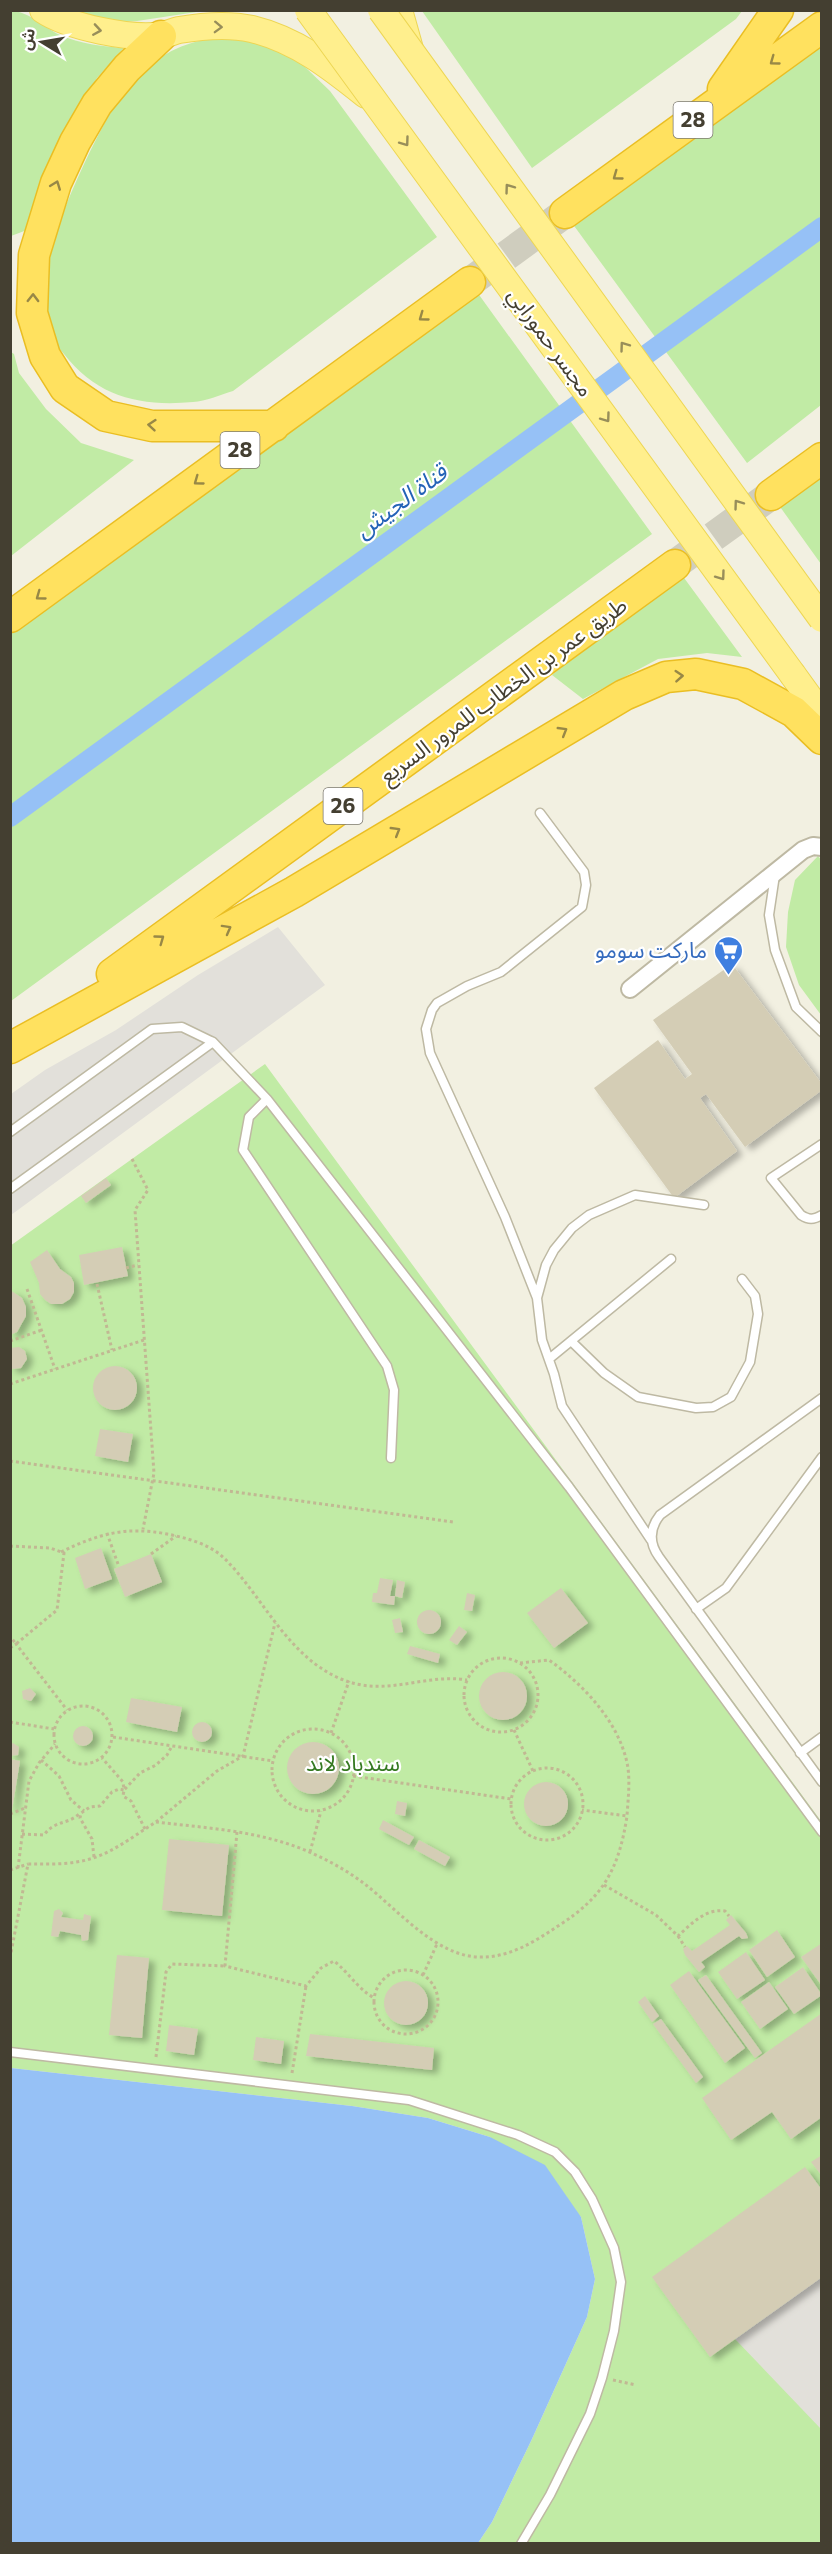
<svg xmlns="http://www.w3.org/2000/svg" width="832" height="2554" font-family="Commissioner,'Noto Sans Arabic',sans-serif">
<defs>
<filter id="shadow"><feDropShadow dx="6" dy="4" stdDeviation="3" flood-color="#0004"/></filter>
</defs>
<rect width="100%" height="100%" fill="#f2f0e1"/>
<path fill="#c1eba5" d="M11 11C29 11 43 27 60 35 80 44 102 46 124 48L97 78 80 107 27 230 11 236Z
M66 11H203L137 21 106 23Z
M422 11H742L736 19 532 168Z
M220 37H242L275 49 303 65 330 91 437 237 233 391C220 395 206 401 193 402 141 407 97 397 64 354 58 347 48 337 45 328 42 317 41 299 41 288 43 246 108 101 138 74 164 52 187 41 220 37Z
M821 41V405L747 463 572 223Z
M477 292 652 534 11 1001 10 631Z
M11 352 14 354 19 373 46 409 81 443 134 460 11 556Z
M821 474V564L778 504Z
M679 571 742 657 707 653 658 659 583 699 552 675Z
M818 856 822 861 821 1015 799 985 786 947 788 912 795 880Z
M265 1064 821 1821V2543H478L492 2522 532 2439 587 2317 595 2279 581 2217 490 2137 428 2118 352 2106 11 2068 10 1246Z"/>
<path fill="#e2e0da" d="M278 927 325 985 11 1215V1094L45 1070 116 1030 198 975Z
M821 2277V2429L735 2339Z"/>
<path fill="#96c1f6" d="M11 2068 352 2106 428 2118 490 2137 545 2165 581 2217 595 2279 587 2317 532 2439 492 2522 478 2543H11Z"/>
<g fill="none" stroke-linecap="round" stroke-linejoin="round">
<path stroke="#96c1f6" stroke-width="20" d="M10 817 822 227"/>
</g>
<path fill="#d4cdb5" filter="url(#shadow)" d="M732 964 822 1084V1090L745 1147 706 1094 700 1098 737 1151 674 1198 594 1088 658 1040 685 1079 692 1074 653 1020Z
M106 1178 111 1185 86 1203 81 1196Z
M122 1247 128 1276 84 1285 79 1255Z
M47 1250 60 1269 71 1277 74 1283V1292L70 1299 62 1304H51L45 1300 40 1294 39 1283 30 1262Z
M10 1290 22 1298 26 1307V1316L17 1332 10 1335Z
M19 1347 25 1351 27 1359 21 1368 13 1369 10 1368V1348Z
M93 1388a22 22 0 1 1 44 0a22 22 0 1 1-44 0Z
M100 1429 133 1434 128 1462 95 1456Z
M101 1548 112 1579 85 1589 75 1558Z
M151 1554 162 1582 125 1597 114 1569Z
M380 1578 393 1580 390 1596H395L397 1580 405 1582 402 1598 395 1596 394 1605 372 1602 373 1593H377Z
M561 1588 588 1623 554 1648 527 1613Z
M467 1593 475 1595 472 1611 464 1610Z
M417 1622a12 12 0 1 1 24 0a12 12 0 1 1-24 0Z
M400 1618 403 1632 395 1633 392 1620Z
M459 1626 467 1632 457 1645 449 1640Z
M410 1646 440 1654 438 1663 407 1654Z
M479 1696a24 24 0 1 1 48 0a24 24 0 1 1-48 0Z
M30 1688 36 1694 31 1701 23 1699 22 1691Z
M131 1698 182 1707 177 1732 126 1722Z
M192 1732a10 10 0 1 1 20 0a10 10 0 1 1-20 0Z
M73 1736a10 10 0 1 1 20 0a10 10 0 1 1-20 0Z
M287 1768a26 26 0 1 1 52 0a26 26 0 1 1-52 0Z
M13 1743 19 1747 18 1755 10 1756V1745Z
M10 1759 20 1761 12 1810 10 1809Z
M524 1804a22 22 0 1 1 44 0a22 22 0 1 1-44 0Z
M397 1801 407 1803 405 1816 395 1814Z
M383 1820 414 1837 409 1845 379 1829Z
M169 1839 229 1845 222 1916 162 1910Z
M419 1840 450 1857 445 1866 414 1849Z
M59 1909 63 1913 61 1917 83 1920 84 1914 91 1916 88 1940 82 1941 81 1935 60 1931 58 1937 51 1936 54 1911Z
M731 1915 746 1933 748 1938 742 1939 739 1936 701 1962 705 1967 699 1972 685 1955 683 1949 687 1946 692 1951 730 1925 726 1920Z
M777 1930 795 1957 767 1977 749 1950Z
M822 1943V1986L801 1957Z
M746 1952 765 1980 737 1999 718 1972Z
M117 1955 149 1958 142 2038 109 2035Z
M803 1967 822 1995 794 2014 775 1987Z
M689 1971 745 2048 725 2063 670 1985Z
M706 1975 762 2053 755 2058 698 1980Z
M384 2003a22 22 0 1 1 44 0a22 22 0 1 1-44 0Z
M769 1982 788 2009 760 2029 741 2002Z
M645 1996 659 2016 652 2022 638 2002Z
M822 2013V2117L791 2139 772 2112 731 2140 702 2098Z
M661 2019 703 2077 696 2083 653 2024Z
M169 2025 198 2029 194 2055 166 2051Z
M310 2034 434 2048 432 2070 306 2056Z
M256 2037 284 2041 281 2064 253 2060Z
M822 2155V2176L811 2162Z
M805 2167 822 2190V2277L710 2357 652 2277Z"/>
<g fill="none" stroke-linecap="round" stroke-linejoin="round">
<path stroke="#cfcdbe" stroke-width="30" stroke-dasharray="30 15" stroke-linecap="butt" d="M470 282 565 213
M677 563 771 495"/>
<defs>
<path id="service" d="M775 875 769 915 775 950 796 1007 822 1032
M267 1099 249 1117 243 1150 387 1366 394 1390 391 1458
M10 1132 152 1029 182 1027 213 1042 267 1099 569 1487 822 1832
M822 1144 771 1178 801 1215C809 1220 813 1220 822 1215
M10 1189 213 1042
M537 1298 505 1217 430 1053 426 1029 432 1010 437 1003 467 986 501 972 582 907 586 885 584 872 540 813
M571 1341 604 1373 638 1397 696 1408 713 1407 731 1397 750 1362 758 1314 755 1296 742 1279
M549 1359 671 1259
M822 1398 660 1515C649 1529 649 1543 659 1557L822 1782
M651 1540 562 1406 554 1374 542 1340 537 1298 546 1265 554 1250 572 1228 589 1215 635 1195 704 1205
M696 1609 726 1588 822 1457
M800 1753 822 1737
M10 2052 409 2100 518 2135 555 2152 575 2172 592 2199 614 2248 621 2282 614 2331 602 2378 590 2414 550 2495 521 2544"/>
<path id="minor" d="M630 989 803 850 813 846 822 847"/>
<path id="primary" d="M43 10C68 27 132 40 162 35 168 34 174 31 179 30 202 26 230 24 252 29 297 40 331 67 366 95
M399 10 410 49
M793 675 822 715"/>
<path id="motorway" d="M161 36 127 68 97 104 75 142 56 183 34 255 32 313 45 356 65 388 106 416 152 426H274
M723 89 778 10
M565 213 822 27
M771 495 822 458
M10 617 470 282
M112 974 675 565
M10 1048 294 892 624 695 666 677 696 674 743 684 794 712 822 739"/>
</defs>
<use href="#service" stroke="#beb9a3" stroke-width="11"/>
<use href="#minor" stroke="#beb9a3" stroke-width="20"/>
<use href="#primary" stroke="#edd654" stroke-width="28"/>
<use href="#motorway" stroke="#eabe23" stroke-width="33"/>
<path stroke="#c1b893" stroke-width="3" stroke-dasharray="3 3" stroke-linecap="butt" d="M132 1159 148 1190 135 1210 154 1473 143 1529
M126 1268 138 1265
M97 1284 112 1350
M27 1289 55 1369
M10 1341 42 1330
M10 1384 144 1340
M10 1461 453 1522
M107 1533 119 1567
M10 1546 50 1548 64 1553 57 1610 16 1644 10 1636
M61 1552C98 1534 126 1526 167 1534 187 1538 210 1544 225 1559 264 1598 287 1656 341 1679 386 1698 424 1673 467 1680
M151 1554 176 1536
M10 1648 16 1644 67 1710
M464 1695a37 37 0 1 1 74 0a37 37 0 1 1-74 0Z
M520 1663 549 1660C584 1685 621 1724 628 1768 630 1784 628 1800 627 1816L582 1810
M54 1735a29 29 0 1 1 58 0a29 29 0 1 1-58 0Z
M10 1722 54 1729
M272 1770a41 41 0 1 1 82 0a41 41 0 1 1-82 0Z
M514 1730 533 1771
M331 1733 349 1681
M113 1737 273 1761
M41 1760 59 1776 71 1800 84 1811
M511 1804a36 36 0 1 1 72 0a36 36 0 1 1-72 0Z
M353 1776 511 1799
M10 1814 25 1808
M156 1822 217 1771 243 1756 275 1623
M145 1829 131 1801 123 1796 124 1790 140 1773 156 1765 167 1755 172 1746
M237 1832 225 1966 306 1986 321 1968 334 1961C349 1973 357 1988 374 1998
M22 1834 44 1835C55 1820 67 1825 79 1814
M310 1852 321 1811
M94 1857 92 1839 80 1818 81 1813 90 1807 100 1806 112 1792 119 1789 124 1790 123 1782 102 1758
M18 1868 29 1781 39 1763 55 1744
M10 1870 28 1864
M604 1885 656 1915 678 1936C691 1924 706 1908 725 1911L729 1916
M678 1936 685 1947
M10 1958 28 1864C48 1864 70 1865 90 1859 114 1852 135 1835 156 1822 207 1828 260 1831 307 1851 328 1860 348 1871 366 1885 398 1910 436 1956 479 1957 509 1958 534 1942 558 1926 604 1897 619 1868 627 1816
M374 2002a32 32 0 1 1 64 0a32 32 0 1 1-64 0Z
M423 1975 437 1944
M156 2057 166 1972 172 1964 225 1966
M292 2073 306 1986
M613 2380 636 2385"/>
<use href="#service" stroke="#fff" stroke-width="8"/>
<use href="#minor" stroke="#fff" stroke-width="16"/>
<use href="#primary" stroke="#ffef8d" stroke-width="26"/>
<use href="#motorway" stroke="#ffe15f" stroke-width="30"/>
<defs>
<path id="primary-bridge" d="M308 10 793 675
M381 10 822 619"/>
</defs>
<use href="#primary-bridge" stroke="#edd654" stroke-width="28" stroke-linecap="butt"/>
<use href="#primary-bridge" stroke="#ffef8d" stroke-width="26"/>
</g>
<defs><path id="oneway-chevron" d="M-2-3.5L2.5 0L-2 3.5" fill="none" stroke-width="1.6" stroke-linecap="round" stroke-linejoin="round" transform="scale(1.5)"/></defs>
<g stroke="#988e5a">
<use href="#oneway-chevron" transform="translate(218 27) rotate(2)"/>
<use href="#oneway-chevron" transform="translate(97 30) rotate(9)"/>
<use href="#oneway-chevron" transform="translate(405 142) rotate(54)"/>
<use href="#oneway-chevron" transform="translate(509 188) rotate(-126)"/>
<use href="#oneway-chevron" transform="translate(624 346) rotate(-126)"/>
<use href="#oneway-chevron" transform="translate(606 418) rotate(54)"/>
<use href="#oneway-chevron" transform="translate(738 504) rotate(-126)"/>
<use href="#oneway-chevron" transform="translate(721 576) rotate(54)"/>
</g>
<g stroke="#988846">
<use href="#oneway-chevron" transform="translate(774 61) rotate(144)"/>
<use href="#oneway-chevron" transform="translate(617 176) rotate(144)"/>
<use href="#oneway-chevron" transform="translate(56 185) rotate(-69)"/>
<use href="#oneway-chevron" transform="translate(33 298) rotate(-89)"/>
<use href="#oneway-chevron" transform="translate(423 317) rotate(144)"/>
<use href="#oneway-chevron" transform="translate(152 425) rotate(-175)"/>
<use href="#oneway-chevron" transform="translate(198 481) rotate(144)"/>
<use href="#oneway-chevron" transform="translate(40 596) rotate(144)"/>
<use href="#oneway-chevron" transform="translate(679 676) rotate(-4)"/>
<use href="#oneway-chevron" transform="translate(563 731) rotate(-31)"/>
<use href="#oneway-chevron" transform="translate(396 831) rotate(-31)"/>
<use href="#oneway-chevron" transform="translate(227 929) rotate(-29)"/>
<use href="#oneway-chevron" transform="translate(160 939) rotate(-36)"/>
</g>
<defs>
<symbol id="supermarket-pin" viewBox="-11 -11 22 30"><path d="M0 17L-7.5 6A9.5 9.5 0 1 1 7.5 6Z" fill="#3f7fe0" stroke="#fff"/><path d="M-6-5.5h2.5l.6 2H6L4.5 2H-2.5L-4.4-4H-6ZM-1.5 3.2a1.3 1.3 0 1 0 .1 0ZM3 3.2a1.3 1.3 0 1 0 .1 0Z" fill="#fff"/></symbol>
</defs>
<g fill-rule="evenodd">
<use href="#supermarket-pin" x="712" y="934" width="33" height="45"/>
</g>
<g text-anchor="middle" stroke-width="4.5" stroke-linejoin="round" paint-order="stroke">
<g fill="#fff" stroke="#7c796f" stroke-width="1.5">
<rect x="673.5" y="102" width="39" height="36" rx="4.5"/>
<rect x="220.5" y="432" width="39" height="36" rx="4.5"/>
<rect x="323.5" y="788" width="39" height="36" rx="4.5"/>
</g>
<g font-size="21" font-weight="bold" fill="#443f31">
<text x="693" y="127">28</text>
<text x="240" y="457">28</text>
<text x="343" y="813">26</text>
</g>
<g font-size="22" fill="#443f31" stroke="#fff">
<text transform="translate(551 342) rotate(54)" y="8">مجسر حمورابي</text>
<text transform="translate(503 690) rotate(-36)" y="8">طريق عمر بن الخطاب للمرور السريع</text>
</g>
<g font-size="22" fill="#366cbe" stroke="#fff" text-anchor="end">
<text x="707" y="958">ماركت سومو</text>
</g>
<g font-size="22" fill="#357921" stroke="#fff">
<text x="353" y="1771">سندباد لاند</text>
</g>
<g font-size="24" font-style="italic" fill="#2363b7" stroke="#fff">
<text transform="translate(401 501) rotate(-36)" y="8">قناة الجيش</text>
</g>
</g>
<rect width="832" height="2554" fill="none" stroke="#443f31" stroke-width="24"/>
<g transform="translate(42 42) rotate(281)" stroke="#ffffff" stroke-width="4.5" paint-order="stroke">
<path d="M0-4.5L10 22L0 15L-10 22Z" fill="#443f31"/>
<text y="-9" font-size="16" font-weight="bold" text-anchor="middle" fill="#443f31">ش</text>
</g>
</svg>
